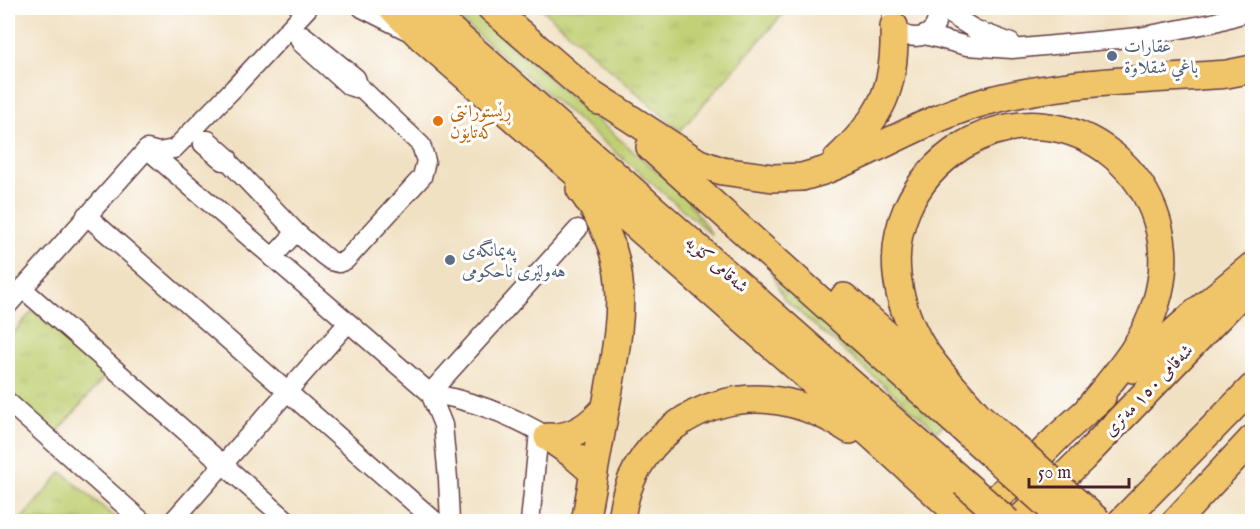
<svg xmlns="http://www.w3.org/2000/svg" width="1260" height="529" font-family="'IM FELL English',Amiri,serif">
<defs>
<pattern id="grass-tufts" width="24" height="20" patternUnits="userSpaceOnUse" patternTransform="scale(1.5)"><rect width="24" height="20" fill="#c0cf72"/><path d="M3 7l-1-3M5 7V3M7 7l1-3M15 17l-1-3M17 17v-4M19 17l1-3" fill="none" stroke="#a6b163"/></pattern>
</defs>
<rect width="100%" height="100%" fill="#fff"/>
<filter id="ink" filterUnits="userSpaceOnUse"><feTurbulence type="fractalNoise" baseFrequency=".0167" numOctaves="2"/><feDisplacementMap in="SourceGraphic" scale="12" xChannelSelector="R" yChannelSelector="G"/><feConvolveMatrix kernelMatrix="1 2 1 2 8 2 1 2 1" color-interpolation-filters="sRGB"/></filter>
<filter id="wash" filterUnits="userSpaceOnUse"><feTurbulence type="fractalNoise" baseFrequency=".008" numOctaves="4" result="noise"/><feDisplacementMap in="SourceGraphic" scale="24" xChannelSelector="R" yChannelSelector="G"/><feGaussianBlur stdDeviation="1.35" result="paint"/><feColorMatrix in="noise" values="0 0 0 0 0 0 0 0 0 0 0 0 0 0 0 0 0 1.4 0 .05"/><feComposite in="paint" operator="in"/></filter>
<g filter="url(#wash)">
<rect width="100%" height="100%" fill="#f1e1c3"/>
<path fill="url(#grass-tufts)" stroke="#85774e" stroke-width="1.5" d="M447 8H468L684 195 712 235Z
M541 8H788L680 131Z
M770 270 944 424 937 431 784 299Z
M33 310 107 374 55 435 8 394V339Z
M62 472 119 521H20Z"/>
</g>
<g filter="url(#ink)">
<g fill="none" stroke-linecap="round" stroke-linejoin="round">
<defs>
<path id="minor" d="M362 8 406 30
M893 8C883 45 945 48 936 8
M940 8 974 29 1011 43
M303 35 356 78 358 85 356 88 349 86 301 43 299 38Z
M925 35 967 46 1012 49 1139 37 1212 23 1252 11
M204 140H208L228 158V161H223L203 144Z
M147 149 430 393 443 425 448 479 450 522
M147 149 158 152 174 149 234 88 308 8
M228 161 296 232 324 256 331 261 339 263 346 260 422 177 426 161 421 145 358 85
M86 215 436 522
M272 258 296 232
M22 288 289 522
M8 305 147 149
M430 393 578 229
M430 393C473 401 511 414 548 437
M8 402 143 522
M172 522 347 324
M530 522 539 432"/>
<path id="highway" d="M392 8 421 37 791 362 967 522
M426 8 964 483
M491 8 599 101
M585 89 699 163 722 171 773 178 802 177 823 171C874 152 921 122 974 105 1055 80 1143 81 1227 74L1252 69
M650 147 992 455
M837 159C882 117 896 88 894 26
M580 189C634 259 622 314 608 395 600 437 593 479 585 522
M844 297 928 371
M1133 369 1193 315 1252 266
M963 402 1010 443
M977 414C957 390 933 367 918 340 896 300 888 252 907 209 919 182 937 162 962 146 1070 80 1193 185 1156 303 1144 345 1114 376 1088 409
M548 437C572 439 591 425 606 407
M548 437 572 454 594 473
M621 522C627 443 702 388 779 401 805 405 828 416 850 430
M973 522 1060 435 1102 397
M1017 522 1083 458 1243 292
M1121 522 1252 388
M1175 522 1252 439"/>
</defs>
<use href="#minor" stroke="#633c42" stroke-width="21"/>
<use href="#highway" stroke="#633c42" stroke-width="30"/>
<use href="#minor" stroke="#fff" stroke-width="18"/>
<use href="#highway" stroke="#f0c469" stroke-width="27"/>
<defs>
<path id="highway-bridge" d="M1010 443 1099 522
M992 455 1066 522
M964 483 1008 522"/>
</defs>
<use href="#highway-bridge" stroke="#633c42" stroke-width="30" stroke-linecap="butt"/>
<use href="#highway-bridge" stroke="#f0c469" stroke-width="27"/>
</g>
</g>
<g fill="#5c6f8a" stroke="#fff" stroke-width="2">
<circle cx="1112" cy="56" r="6"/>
<circle cx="450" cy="260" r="6"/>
</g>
<circle fill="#e8710a" stroke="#fff" stroke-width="2" cx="438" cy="121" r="6"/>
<g text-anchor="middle" stroke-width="6" stroke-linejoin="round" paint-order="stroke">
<g font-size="18" fill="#4e5e75" stroke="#fff" text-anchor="start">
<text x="1124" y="52">عقارات<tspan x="1124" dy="21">باغي شقلاوة</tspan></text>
<text x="462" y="256">پەیمانگەی<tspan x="462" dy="21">هەولێری ناحکومی</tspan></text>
</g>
<g font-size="18" fill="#c56008" stroke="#fff" text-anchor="start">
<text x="450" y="117">ڕێستورانتی<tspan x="450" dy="21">کەتایۆن</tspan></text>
</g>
<g font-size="18" fill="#4a1f2b" stroke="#fff">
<text transform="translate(717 264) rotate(41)" y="6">شەقامی کۆیە</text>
<text transform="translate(1148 390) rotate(-46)" y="6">شەقامی ١٥٠ مەتری</text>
</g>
</g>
<rect width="1260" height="529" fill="none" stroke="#fff" stroke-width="30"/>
<path d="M1029 478v9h100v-9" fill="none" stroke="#4a1f2b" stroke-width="3"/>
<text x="1038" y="478" font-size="18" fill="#4a1f2b" stroke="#ffffff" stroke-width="4.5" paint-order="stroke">50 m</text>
</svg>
